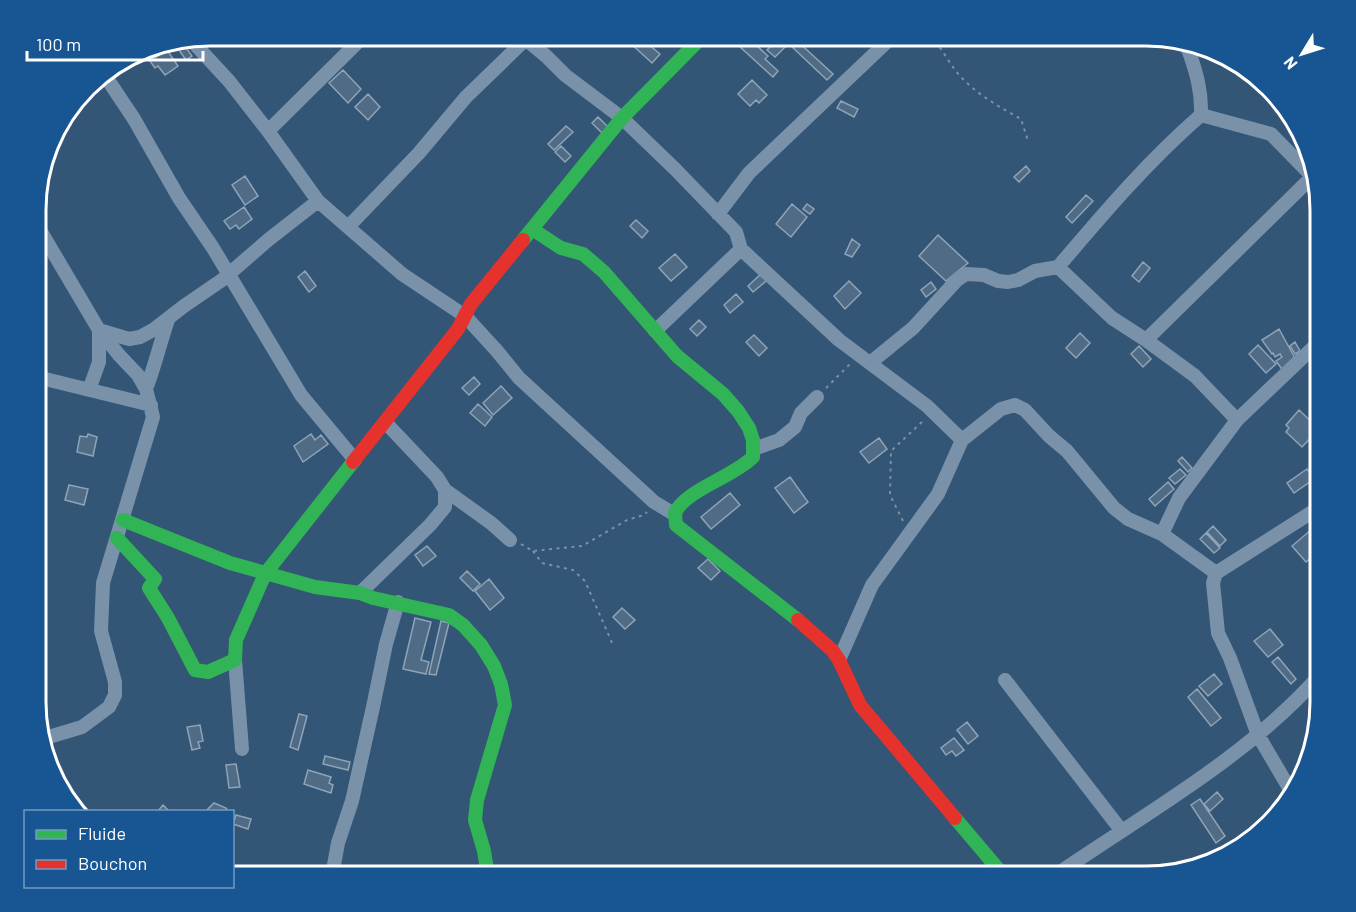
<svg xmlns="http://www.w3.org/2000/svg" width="1356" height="912" font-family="Barlow,sans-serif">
<rect width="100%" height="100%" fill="#335576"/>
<path fill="#506b85" stroke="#8fa4b7" stroke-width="1.5" d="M634 36 640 41 642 39 660 54 652 63 629 42Z
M728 36H746L768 56 765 59 778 71 773 77Z
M780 37 787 45 775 57 767 50Z
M794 38 833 74 827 80 789 44Z
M182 42 192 56 186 60 174 43Z
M167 50 178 66 165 75 158 66 155 68 150 61Z
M343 70 361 89 348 103 329 83Z
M752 80 767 95 759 103 756 100 750 106 738 94Z
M368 94 380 107 368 120 355 107Z
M841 101 858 109 854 117 837 108Z
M598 117 609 128 603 134 592 123Z
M566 126 573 132 554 150 548 144Z
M561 146 571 156 565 162 555 152Z
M1026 166 1030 171 1019 182 1014 177Z
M245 176 258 196 245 205 232 185Z
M1086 195 1093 201 1072 223 1066 217Z
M792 204 807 217 791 237 776 224Z
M807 204 814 209 810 214 803 209Z
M244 207 252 219 239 229 236 225 230 229 224 221Z
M636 220 648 231 642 238 630 226Z
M938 235 968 263 946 281 919 256Z
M852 239 860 245 852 257 845 254Z
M675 254 687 267 671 281 659 268Z
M1143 262 1150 268 1139 282 1132 276Z
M305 271 316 286 309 292 298 277Z
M761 274 766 281 753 292 748 286Z
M849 281 861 293 845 309 834 296Z
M931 282 936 289 926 297 921 290Z
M736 294 743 302 730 313 724 305Z
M699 320 706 327 697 336 690 329Z
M1279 329 1296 360 1284 372 1276 361 1282 357 1280 354 1275 357 1273 353 1272 354 1262 340Z
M1080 333 1090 343 1076 358 1066 348Z
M754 335 767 348 759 356 746 342Z
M1295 342 1300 351 1295 354 1290 346Z
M1258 345 1276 364 1266 373 1249 354Z
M1139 346 1151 359 1143 367 1131 354Z
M474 377 480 384 469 395 462 388Z
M501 386 512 398 493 415 483 403Z
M478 404 492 417 485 426 470 413Z
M1299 410 1319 429 1302 447 1286 432 1289 428 1286 425Z
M88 434 97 437 93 456 77 452 80 436 87 437Z
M311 434 315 440 321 435 328 444 303 462 294 446Z
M879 438 887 449 869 463 860 452Z
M1182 457 1192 468 1188 472 1178 461Z
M1180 469 1186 475 1175 484 1169 478Z
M1307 469 1314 479 1294 493 1287 483Z
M790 477 808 502 794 513 775 488Z
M1168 482 1174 489 1155 506 1149 499Z
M69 485 88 489 84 505 65 500Z
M730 493 740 505 711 529 701 517Z
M1318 524 1320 527V550L1306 562 1292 546Z
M1213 526 1226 540 1220 546 1207 532Z
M1206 533 1220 548 1214 553 1200 539Z
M427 546 436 556 423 566 415 555Z
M708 559 720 571 711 580 698 568Z
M467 571 480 584 473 591 460 578Z
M489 579 504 598 490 610 475 591Z
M622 608 635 620 625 629 613 617Z
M415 618 431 622 421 660 429 662 426 674 403 669Z
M441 621 449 623 436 675 429 674Z
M1270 629 1283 645 1268 657 1254 641Z
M1278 657 1296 679 1291 684 1272 662Z
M1214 674 1222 684 1208 696 1199 686Z
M1197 689 1221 718 1211 726 1188 697Z
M299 714 307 716 298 750 290 747Z
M967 722 978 736 968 744 957 730Z
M200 725 203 741 198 742 200 748 192 750 187 727Z
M954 738 964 750 956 756 952 751 946 755 941 748Z
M325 756 350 762 348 770 323 764Z
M236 764 240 787 229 788 226 765Z
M308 770 331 777 329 783 333 785 331 793 304 784Z
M1217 792 1223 799 1210 811 1204 804Z
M1200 799 1225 836 1216 843 1191 805Z
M214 803 226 808 229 812H208L207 810Z
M163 805 170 812H157Z
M236 815 251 819 248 829 233 824Z"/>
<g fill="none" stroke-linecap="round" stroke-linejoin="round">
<path stroke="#7a92a9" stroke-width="2" stroke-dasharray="3 4.5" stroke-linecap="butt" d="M930 36C943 48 949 65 962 78 978 95 1001 108 1021 119L1028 141
M826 388 851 363
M903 521 890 495 891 451 923 421
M521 544 533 551 582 546 627 520 644 515 647 512
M533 551 542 563 573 570 585 581 613 645"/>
<path stroke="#7a92a9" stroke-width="14" d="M522 36 546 56 565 75 622 118 675 169 736 232 741 249 839 340 927 406 962 440
M1058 37 1059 36
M191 40 229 81 268 131 318 201 402 274 465 316 497 351 519 378 654 502 674 514
M104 74 134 119 179 198 213 248 301 395 355 460
M1201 115 1271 134 1312 176
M268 131 364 36
M718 214 749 173 893 36
M37 225 99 330 119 355 138 375 146 389 153 417 103 583 101 631 115 682V695L109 707 82 727 42 739
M348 227 419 153 466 97 529 36
M655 331 741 249
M1146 340 1112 318 1058 267C1103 214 1148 161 1201 115 1202 91 1196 71 1188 49
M870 363 913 328 957 280 966 274 984 275 998 281 1008 282 1018 280 1035 271 1058 267
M37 377 151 405
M146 389C155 366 160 343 168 320
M89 390 99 362V330L129 339 140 337 153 330 184 306 222 280 268 240 318 201
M1237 420 1195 376 1146 340 1313 176
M754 449 779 440 795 427 801 413 817 397
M445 490 491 523 510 540
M1162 534 1179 498 1237 420 1320 341
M360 593 430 525 445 507V490L437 477 385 422
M235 660 242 749
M839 660 872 585 938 494 962 440 1001 409 1015 405 1025 410 1049 436 1067 451 1114 508 1128 519 1162 534 1216 573
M1005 680 1121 830
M1292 793 1258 735 1230 658 1218 633 1213 583 1216 573 1320 507
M332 876 338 843 352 801 373 707 386 644 398 602
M1059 876 1063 870C1151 810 1248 756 1320 675"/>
<path stroke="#30b455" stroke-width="14" d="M532 229 561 248 583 254 604 272 677 356 723 394 738 411 749 428 753 440V457C733 477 684 491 675 513L676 525 798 620
M523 240 622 118 703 36
M123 520 230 563 315 587 360 593 373 598 449 615 463 625 481 645 494 666 501 684 505 705 477 800 475 820 484 851 488 876
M117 538 155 579 149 588 168 618 195 670 208 672 235 660 236 640 265 574 353 462
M955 818 1004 876"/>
<path stroke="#e5322d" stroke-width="14" d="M353 462 458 329 471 304 523 240
M798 620 832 650 839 660 860 705 955 818"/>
</g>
<path d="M0 0H1356V912H0ZM210 46H1146A164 164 0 0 1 1310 210V702A164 164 0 0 1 1146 866H210A164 164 0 0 1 46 702V210A164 164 0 0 1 210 46Z" fill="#175692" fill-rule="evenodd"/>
<path fill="none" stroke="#fff" stroke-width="3" d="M210 46H1146A164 164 0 0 1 1310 210V702A164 164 0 0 1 1146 866H210A164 164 0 0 1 46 702V210A164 164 0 0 1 210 46Z"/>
<rect x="24" y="810" width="210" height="78" fill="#175692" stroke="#749abe" stroke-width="1.5"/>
<rect x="36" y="830" width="30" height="9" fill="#30b455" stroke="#749abe" stroke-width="1.5"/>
<text x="78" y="840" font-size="18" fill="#ffffff">Fluide</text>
<rect x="36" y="860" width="30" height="9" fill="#e5322d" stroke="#749abe" stroke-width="1.5"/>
<text x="78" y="870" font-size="18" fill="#ffffff">Bouchon</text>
<g transform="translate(1302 54) rotate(232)" stroke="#175692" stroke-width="4.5" paint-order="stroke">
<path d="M0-4.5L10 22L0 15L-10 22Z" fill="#ffffff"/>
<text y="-9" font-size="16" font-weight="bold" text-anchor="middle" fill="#ffffff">N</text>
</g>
<path d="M27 51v9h176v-9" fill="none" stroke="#ffffff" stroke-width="3"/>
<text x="36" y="51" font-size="18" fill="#ffffff" stroke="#175692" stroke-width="4.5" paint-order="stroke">100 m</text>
</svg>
